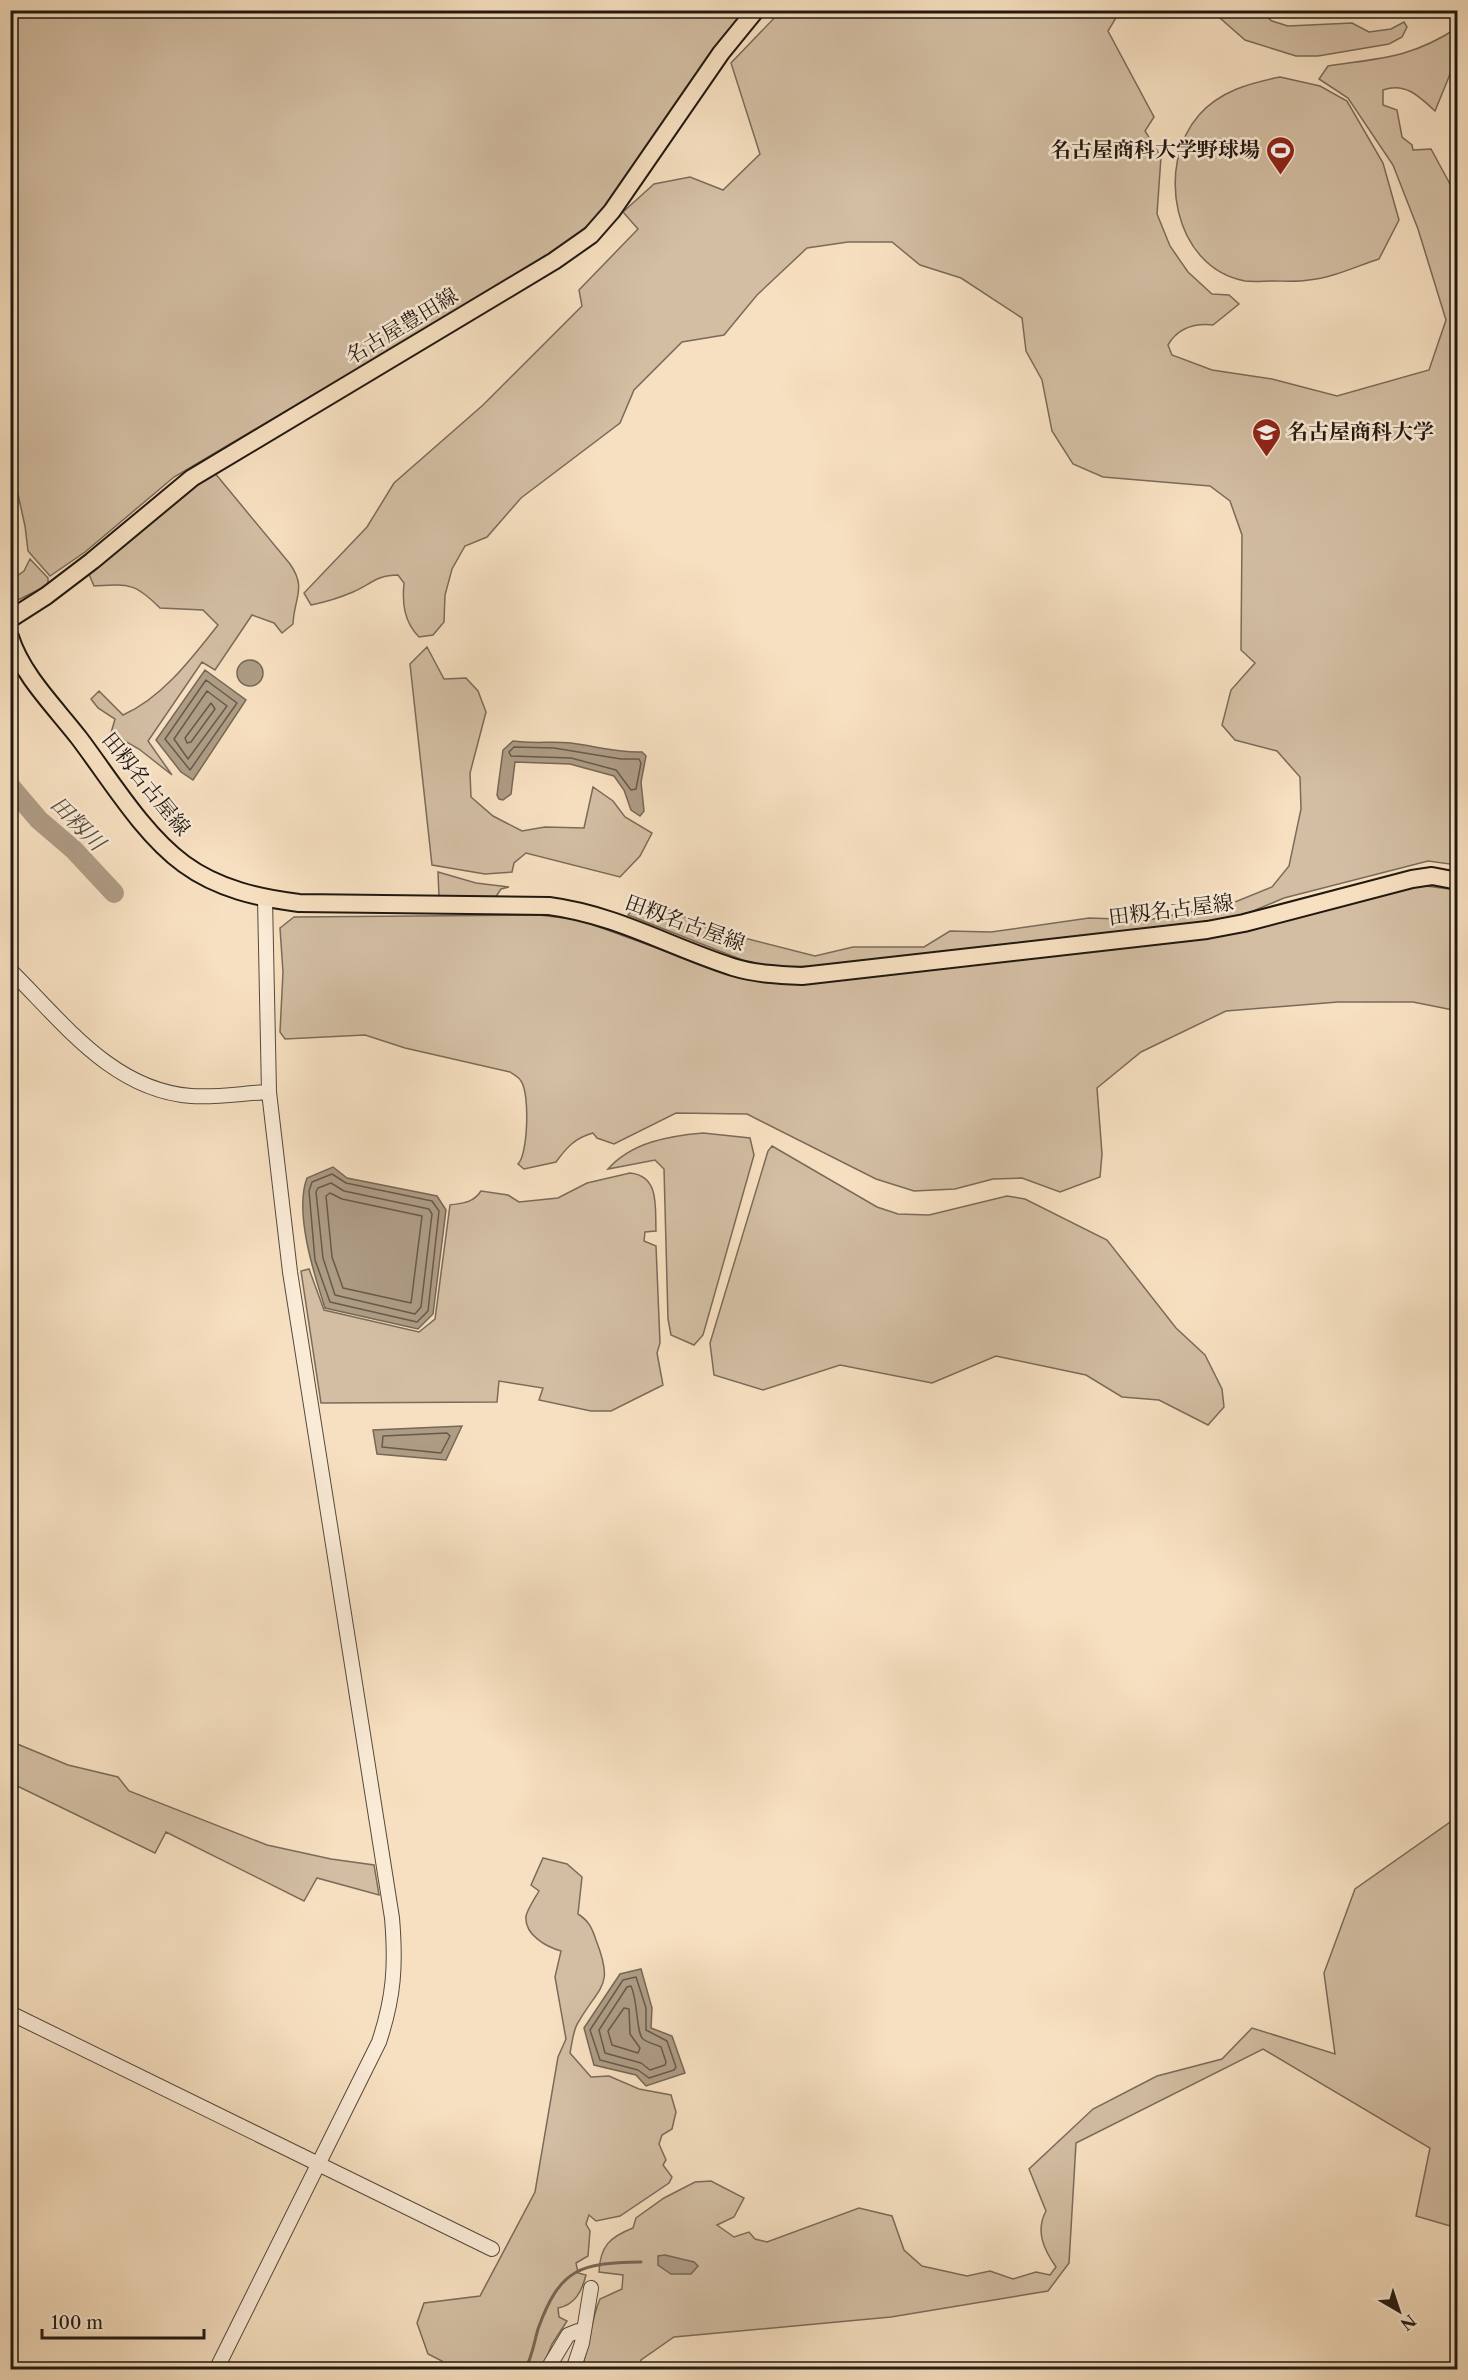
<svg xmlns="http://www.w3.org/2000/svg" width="1468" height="2380" font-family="'Libre Caslon Text','Noto Serif JP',serif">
<rect width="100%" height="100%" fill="#f7e0c1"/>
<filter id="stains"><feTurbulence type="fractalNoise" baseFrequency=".00333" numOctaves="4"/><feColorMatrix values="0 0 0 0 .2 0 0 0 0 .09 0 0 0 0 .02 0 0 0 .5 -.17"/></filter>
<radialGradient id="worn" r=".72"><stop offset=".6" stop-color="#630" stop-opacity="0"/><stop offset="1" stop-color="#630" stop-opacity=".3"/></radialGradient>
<path fill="#d3bea3" stroke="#7a6b5a" stroke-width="1.5" d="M10 11H745L631 174 591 223 551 255 174 477 85 552 50 576 28 551 25 526 11 463Z
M781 11H1120L1108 31 1154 117 1145 131 1161 157 1157 214 1170 246 1188 272 1212 294 1229 295 1239 304 1213 325C1194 323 1178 328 1168 345L1172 355 1212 370 1272 379 1337 396 1429 370 1446 320 1418 229 1393 165 1348 98 1319 79 1328 66C1381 58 1411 58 1457 28V57L1435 111C1419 96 1405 82 1383 90V105L1397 110 1402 137 1412 145 1413 150 1431 149 1457 197 1458 529 1452 537 1458 541 1457 865 1428 861 1284 898 1241 916 1174 926 823 966 774 967 745 961 628 915 634 909 661 906 713 930 815 956 853 947H924L950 931 991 932 1089 918 1148 920 1230 904 1272 887 1289 866 1301 809 1300 777 1277 751 1235 740 1222 725 1231 690 1255 663 1241 650 1242 535 1230 501 1210 486 1103 477 1073 464 1052 431 1042 380 1026 351 1022 318 961 278 920 265 892 242H848L807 248 757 295 724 335 682 342 634 390 620 423 521 498 487 537 465 546 452 569 445 595 444 622 433 635 419 637C404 622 402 603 404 583L398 575C377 575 371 584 353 592 339 598 326 602 311 605L304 593 367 527 394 483 483 405 582 306 579 290 638 229 623 212 654 184 690 177 723 190 760 154 731 63Z
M1212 11H1259L1272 21 1288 26 1352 23 1369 32 1391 29 1404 22 1407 27 1402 37 1389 44 1318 56H1296L1245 40Z
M1271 11H1328L1278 16Z
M1280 77 1320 86 1347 101 1383 163 1399 220 1379 259C1357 266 1332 278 1309 280 1297 282 1285 281 1273 281 1264 281 1254 282 1245 281 1173 268 1155 165 1199 115 1220 91 1250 83 1280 77Z
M214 472 290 564C307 588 294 598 293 624L282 633 274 623 252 615 215 670 202 662 148 741 172 775 139 749 111 733 115 719 98 708 91 699 99 691 123 715C162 698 192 658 218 625L203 610 160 608C135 583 130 584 94 586L88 572 184 493Z
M30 559 48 578V585L10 604V581L24 571Z
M427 647 444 679 466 678 478 691 486 712 470 773 471 797 493 816 522 831 545 827 584 828 593 787 613 801 625 817 652 833 640 856 620 877 526 853 514 863 512 872 485 874 432 865 410 664Z
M438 872 476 883 509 887 501 889 495 898 439 897Z
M1418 885 1457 890V1013L1453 1010 1413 1002H1338L1226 1011 1141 1052 1097 1088 1102 1154 1100 1177 1060 1192 1022 1178 993 1179 955 1189 914 1191 876 1179 747 1114 676 1113 614 1144 597 1138 593 1133C575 1138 567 1147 556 1162L524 1169 518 1164C528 1155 530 1093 521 1081 519 1077 513 1074 510 1072L405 1048 365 1035 285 1039 280 1032 283 972 280 928 294 917 539 915 580 920 728 974 780 982 833 981 1246 931Z
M703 1133 750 1138 754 1155 703 1335 694 1345 671 1335 668 1319 664 1169 655 1160 608 1169C632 1142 669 1136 703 1133Z
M772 1146 877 1207 898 1214 929 1215 1007 1196 1025 1199 1107 1240 1176 1328 1205 1355 1222 1389 1224 1407 1208 1425 1159 1400 1122 1397 1086 1375 996 1356 932 1383 840 1365 763 1390 714 1375 710 1343 768 1151Z
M630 1173C660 1176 655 1207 656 1231L645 1232 644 1241 656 1246 660 1343 657 1353 663 1385 611 1411H591L539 1400 543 1388 499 1381 497 1402 321 1403 301 1271 309 1269 324 1310 419 1332 435 1319 450 1205C463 1203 473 1203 481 1191L508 1195 519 1202 558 1198 587 1183Z
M10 1741 68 1765 118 1777 129 1791 267 1845 331 1859 374 1865 379 1895 317 1878 304 1901 166 1832 155 1853 11 1783Z
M1456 1818 1458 2180 1455 2189 1457 2191V2228L1416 2216 1430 2148 1263 2049 1076 2143 1069 2263 1048 2291 891 2317 674 2337 641 2360 639 2369 581 2370C590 2346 590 2322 600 2299L622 2289 623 2275 599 2272C600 2246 610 2237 633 2228L636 2218 664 2198 695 2182 711 2181 744 2198 734 2217 717 2225 734 2237 749 2232 755 2239 767 2242 859 2208 892 2216 904 2250 922 2266 967 2276 990 2271 1013 2279 1036 2272 1050 2275 1056 2267C1044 2250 1035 2231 1046 2211L1029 2169 1093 2109 1157 2076 1222 2059 1252 2028 1335 2054 1324 1973 1355 1889Z
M543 1858 567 1864 582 1877 578 1914C589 1921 592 1928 596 1940 614 1986 601 1984 579 2021 573 2029 572 2043 570 2053L591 2077 609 2076 639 2089 671 2095 676 2112 672 2129 662 2135 659 2144 666 2160 663 2165 672 2177 669 2183 620 2216 596 2221 589 2215 586 2224 590 2231 588 2256 576 2263 578 2273 586 2275C582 2291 575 2305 558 2308L559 2317 567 2321 552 2344 542 2369H438L442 2361 428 2354 417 2323 424 2303 480 2296 535 2192 558 2057 566 2039 555 1977 561 1951C547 1947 524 1935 526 1916 528 1908 535 1898 539 1891L531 1885Z"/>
<path fill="#ae9c85" stroke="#766756" stroke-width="1.5" d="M237 673a13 13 0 1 1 26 0a13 13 0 1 1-26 0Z
M205 670 246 700 193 780 181 772 156 740Z
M513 741C533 744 551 741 571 743 595 746 617 753 642 752L646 756 641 782 644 811 640 816 631 810 624 790 614 776 570 764 515 762 511 794 503 800 499 799 497 795 503 750Z
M333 1167 347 1178 437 1196 446 1210 433 1314 418 1329 325 1308C314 1274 294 1212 307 1178Z
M462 1426 446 1460 377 1454 373 1430Z
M641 1969 652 2008 651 2028 672 2036 685 2073 646 2086 636 2075 594 2065 584 2028 620 1974Z
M665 2255 694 2262 698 2266 691 2274H671L658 2265V2256Z"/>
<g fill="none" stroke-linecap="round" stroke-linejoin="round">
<path stroke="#685a4a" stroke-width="1.5" d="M206 680 237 703 190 770 165 739Z
M207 691 227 706 188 759 174 739Z
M211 703 215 709 191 742 187 743 185 738Z
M514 747 554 748 621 759H639L641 763 636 789 631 790 616 770 571 758 511 756 509 752Z
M332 1174 346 1183 432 1201 439 1211 428 1311 417 1322 330 1302 315 1260 309 1191 312 1182Z
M331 1183 344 1191 429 1209 432 1214 421 1307 415 1314 335 1295 323 1258 316 1192 318 1188Z
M330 1193 342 1199 422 1216 411 1303 343 1288 332 1257 326 1196Z
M447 1433 450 1436 441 1453 382 1447 383 1436Z
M636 1977 646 2008V2030L667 2041 676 2067 674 2070 649 2078 638 2070 600 2060 590 2030 623 1980Z
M631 1986C638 2000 636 2033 643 2039 648 2043 655 2044 661 2047L666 2062 665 2065 650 2070 641 2063 605 2053 599 2030 627 1987Z
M624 2008 629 2009 630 2034 640 2048 638 2053 612 2045 608 2031Z"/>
<path stroke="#766756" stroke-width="3" d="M525 2370C532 2357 534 2343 538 2329 560 2268 580 2263 641 2262"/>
<path stroke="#ae9c85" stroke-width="20" d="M10 786 39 820 74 850 114 893"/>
<defs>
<path id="minor" d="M10 970C63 1022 112 1090 191 1096 216 1098 244 1093 269 1092
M10 2013 492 2249
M216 2370 379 2042C394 1997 396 1965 392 1918L290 1272 269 1092 265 899
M547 2370 568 2335 578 2331 582 2335
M573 2370 582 2343 591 2288"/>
<path id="major" d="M10 619 46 596 92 561 192 478 554 261 591 235 612 211 721 53 756 10
M10 637C22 675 55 707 79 738 110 779 143 834 184 864 218 889 259 898 299 903L549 906C617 915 670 947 733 967 756 974 779 975 802 976L1207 930 1244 923 1412 879 1432 876 1458 881"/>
</defs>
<use href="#minor" stroke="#564a3c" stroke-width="16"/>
<use href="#major" stroke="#211810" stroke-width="20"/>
<use href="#minor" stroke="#faebd7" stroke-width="14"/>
<use href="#major" stroke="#f7e0c1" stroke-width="16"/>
</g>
<defs>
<symbol id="stadium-pin" viewBox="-11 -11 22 30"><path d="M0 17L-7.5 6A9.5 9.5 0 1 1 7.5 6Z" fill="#8f2418" stroke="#faebd7"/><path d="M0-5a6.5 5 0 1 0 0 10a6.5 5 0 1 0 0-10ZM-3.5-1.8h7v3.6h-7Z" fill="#fff"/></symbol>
<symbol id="university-pin" viewBox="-11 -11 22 30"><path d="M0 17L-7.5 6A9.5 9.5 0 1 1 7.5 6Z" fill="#8f2418" stroke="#faebd7"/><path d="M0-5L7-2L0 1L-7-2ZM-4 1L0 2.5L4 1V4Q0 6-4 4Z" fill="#fff"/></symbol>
</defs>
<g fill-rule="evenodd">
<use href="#stadium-pin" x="1264" y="134" width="33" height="45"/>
<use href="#university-pin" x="1250" y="416" width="33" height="45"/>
</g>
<g text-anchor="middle" stroke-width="5" stroke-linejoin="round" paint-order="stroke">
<g font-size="21" font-weight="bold" fill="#211810" stroke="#faebd7" text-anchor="end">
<text x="1260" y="157">名古屋商科大学野球場</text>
<text x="1287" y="439" text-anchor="start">名古屋商科大学</text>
</g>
<g font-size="21" fill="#211810" stroke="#faebd7">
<text transform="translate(402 326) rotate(-31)" y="7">名古屋豊田線</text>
<text transform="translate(146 784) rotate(51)" y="7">田籾名古屋線</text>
<text transform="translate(1171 910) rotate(-7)" y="7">田籾名古屋線</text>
<text transform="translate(685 923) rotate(20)" y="7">田籾名古屋線</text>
</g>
<g font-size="22" font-style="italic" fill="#594d3f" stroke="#faebd7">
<text transform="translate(78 823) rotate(45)" y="8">田籾川</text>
</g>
</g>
<rect width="1468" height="2380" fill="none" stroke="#f7e0c1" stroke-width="36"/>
<rect x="12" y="12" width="1444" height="2356" fill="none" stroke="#211810" stroke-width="3"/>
<rect x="18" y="18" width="1432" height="2344" fill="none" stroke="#211810" stroke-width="1.5"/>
<g transform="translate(1399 2311) rotate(141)" stroke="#faebd7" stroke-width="4.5" paint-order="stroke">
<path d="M0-4.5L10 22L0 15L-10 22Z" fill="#211810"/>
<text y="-9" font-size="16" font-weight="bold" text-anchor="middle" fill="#211810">N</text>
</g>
<path d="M42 2329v9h162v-9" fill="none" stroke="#211810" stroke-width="3"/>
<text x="51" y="2329" font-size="18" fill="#211810" stroke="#faebd7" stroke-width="4.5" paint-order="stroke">100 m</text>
<rect width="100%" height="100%" filter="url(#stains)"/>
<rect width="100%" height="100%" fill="url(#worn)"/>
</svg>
